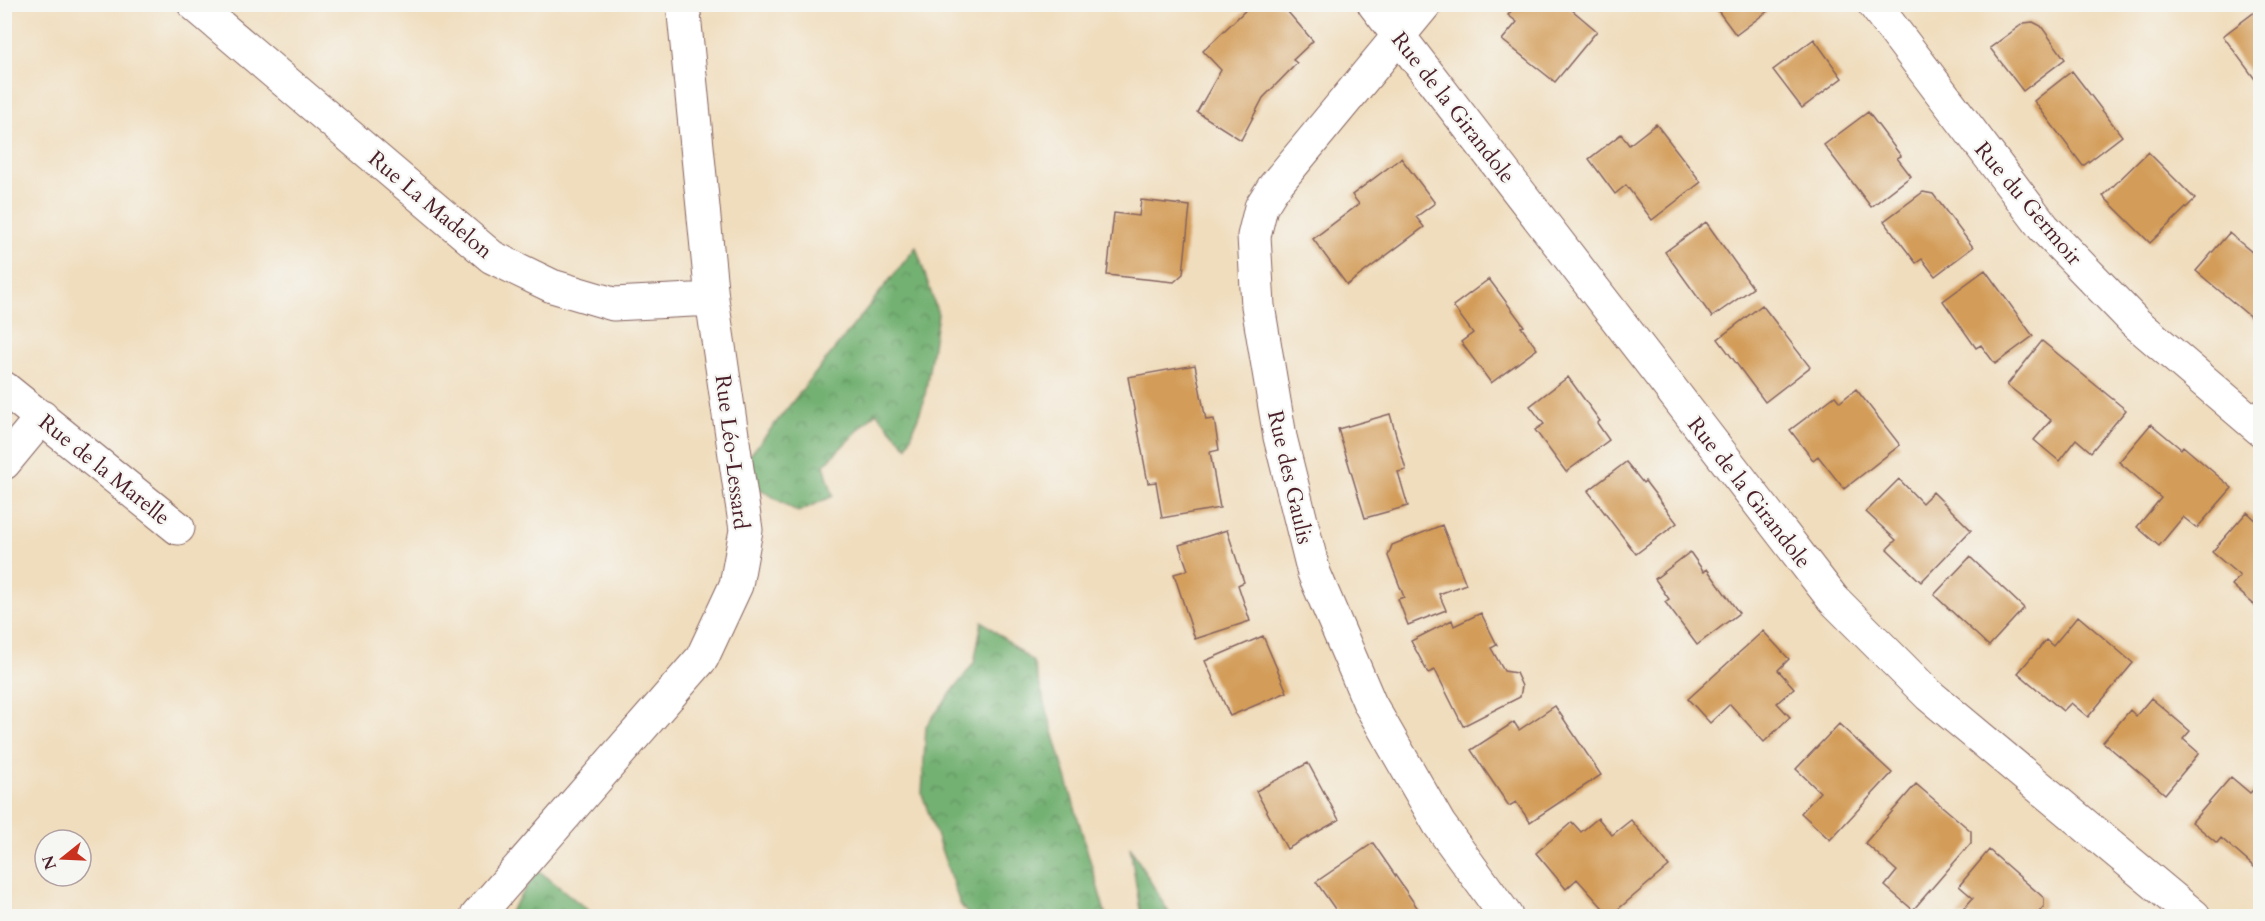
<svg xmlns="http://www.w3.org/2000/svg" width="2265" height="921" font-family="Cardo,serif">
<defs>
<pattern id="forest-crowns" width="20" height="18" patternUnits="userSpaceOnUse" patternTransform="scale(1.5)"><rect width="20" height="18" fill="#73b172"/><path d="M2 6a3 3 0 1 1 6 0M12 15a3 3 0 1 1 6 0" fill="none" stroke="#608f5e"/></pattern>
</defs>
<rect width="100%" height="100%" fill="#f6f6f2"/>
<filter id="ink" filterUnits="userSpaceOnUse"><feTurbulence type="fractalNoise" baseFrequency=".0167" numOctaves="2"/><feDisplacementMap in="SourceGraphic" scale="12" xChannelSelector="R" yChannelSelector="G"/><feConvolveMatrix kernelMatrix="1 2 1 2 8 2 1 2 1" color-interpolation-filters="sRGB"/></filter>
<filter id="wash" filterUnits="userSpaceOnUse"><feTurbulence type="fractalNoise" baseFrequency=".008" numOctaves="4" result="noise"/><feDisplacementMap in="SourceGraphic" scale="24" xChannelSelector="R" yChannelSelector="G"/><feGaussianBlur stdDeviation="1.35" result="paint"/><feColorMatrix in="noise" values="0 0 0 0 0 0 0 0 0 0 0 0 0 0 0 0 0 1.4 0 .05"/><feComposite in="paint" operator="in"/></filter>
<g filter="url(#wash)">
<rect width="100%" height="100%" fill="#f0ddbd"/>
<path fill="url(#forest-crowns)" stroke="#5e684e" stroke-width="1.5" d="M916 247 938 314 924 401 907 447 876 412 824 465 833 496 798 512 735 474Z
M982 621 1033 662 1106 916H969L960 904 922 794 926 726 974 663Z
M1130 847 1171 916H1141Z
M538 870 595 916H507Z"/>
<g id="blocks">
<path fill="#d39c58" d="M1252 4H1281L1313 41 1293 60 1297 63 1263 98 1241 140 1197 112 1221 70 1203 51Z
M1517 4H1565L1597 31 1555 82 1502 40 1517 22 1508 15Z
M1713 4H1777L1736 35Z
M2260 8V86L2223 36Z
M2033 22 2041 26 2065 59 2023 91 1990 48 2024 23Z
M1814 39 1842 78 1802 108 1773 70Z
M2072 71 2122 136 2083 166 2034 101Z
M1868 112 1901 156 1897 158 1911 176 1871 207 1824 145Z
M1656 124 1701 182 1652 220 1626 185 1615 194 1589 159 1621 134 1629 145Z
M2148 152 2195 199 2150 243 2103 196Z
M1401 158 1435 203 1416 217 1424 227 1347 285 1313 239 1359 204 1352 195Z
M1923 192 1933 194 1973 247 1935 276 1922 259 1916 263 1884 221Z
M1141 200 1190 206 1183 274 1174 282 1107 275 1114 213 1139 216Z
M1706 222 1753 288 1712 317 1665 252Z
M2229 233 2259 258 2260 255V325L2196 271Z
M1985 270 2033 336 1995 364 1981 345 1976 348 1943 301Z
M1489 279 1524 326 1521 327 1537 349 1491 383 1461 342 1473 333 1453 306Z
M1762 305 1810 367 1765 402 1718 339Z
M2042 341 2126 410 2091 452 2076 439 2059 461 2034 440 2051 420 2007 385Z
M1195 365 1206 420 1214 419 1219 450 1210 452 1220 508 1162 518 1156 482 1148 483 1128 377Z
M1568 377 1600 421 1597 423 1609 440 1566 472 1535 430 1544 424 1530 406Z
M1856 389 1900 445 1844 489 1818 456 1813 460 1790 430 1835 396 1840 402Z
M1390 414 1406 470 1398 472 1408 506 1365 518 1338 429Z
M2151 424 2181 449 2183 446 2232 488 2197 528 2183 517 2159 546 2137 527 2161 498 2119 462Z
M1626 462 1643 483 1645 481 1677 523 1636 554 1588 491Z
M1899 479 1922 503 1933 492 1971 530 1921 582 1887 549 1896 540 1866 512Z
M2247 512 2260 524V610L2232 585 2240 576 2212 552Z
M1442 525 1466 584 1439 594 1446 610 1408 625 1398 599 1404 597 1388 556 1392 545Z
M1227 530 1244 582 1238 585 1250 621 1195 639 1174 574 1188 570 1179 545Z
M1690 552 1704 572 1707 569 1739 613 1697 645 1665 602 1669 599 1655 579Z
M1970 557 2024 608 1989 646 1934 595Z
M1481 613 1497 645 1491 648 1504 671 1516 673 1522 686 1520 697 1463 726 1435 670 1428 673 1411 641 1452 620 1454 626Z
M2078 616 2133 663 2088 717 2071 703 2063 711 2018 673 2046 640 2053 646Z
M1763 631 1789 659 1778 670 1794 688 1777 703 1790 717 1764 742 1730 704 1710 723 1688 699Z
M1263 636 1287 692 1230 716 1205 661Z
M2151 698 2190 731 2183 739 2199 753 2165 794 2103 742 2130 710 2136 716Z
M1555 706 1601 775 1530 822 1516 802 1509 806 1471 750 1514 722 1519 730Z
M1839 724 1892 773 1830 840 1801 813 1820 792 1796 769Z
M1308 763 1339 820 1287 849 1256 791Z
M2231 777 2250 793 2257 786 2260 789V872L2221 838 2217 843 2192 822Z
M1916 784 1971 831V843L1913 910 1885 886 1897 871 1865 843Z
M1598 818 1612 835 1631 820 1669 866 1610 916 1577 879 1566 889 1536 853 1572 822 1581 832Z
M1373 843 1421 913 1416 916H1340L1316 882Z
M1989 850 2044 898V906L2036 916H1957L1973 898 1959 886Z"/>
</g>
</g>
<g filter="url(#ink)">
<use href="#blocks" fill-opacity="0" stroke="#84625e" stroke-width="1.5"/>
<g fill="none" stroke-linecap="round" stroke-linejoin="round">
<defs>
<path id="minor" d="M194 4 492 257 552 286 613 304 712 299
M1374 4 1833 599 1929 695 2194 916
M1425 4 1273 188 1261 207 1254 236 1258 306 1280 437 1314 573 1370 704 1439 824 1506 916
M1874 4 2044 228 2136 323 2260 429
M4 388 178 528
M4 463 42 417
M477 916 702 658 736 585 746 530 712 299 683 4"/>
</defs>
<use href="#minor" stroke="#84625e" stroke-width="35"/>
<use href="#minor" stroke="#fff" stroke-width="33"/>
</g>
</g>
<g text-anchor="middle" stroke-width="4.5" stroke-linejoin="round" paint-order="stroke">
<g font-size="22" fill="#4a1f2b" stroke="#f6f6f2">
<text transform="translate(1454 107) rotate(52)" y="8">Rue de la Girandole</text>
<text transform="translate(2029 203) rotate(50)" y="8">Rue du Germoir</text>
<text transform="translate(431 204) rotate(40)" y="8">Rue La Madelon</text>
<text transform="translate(733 452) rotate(83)" y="8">Rue Léo-Lessard</text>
<text transform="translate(105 469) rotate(39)" y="8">Rue de la Marelle</text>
<text transform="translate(1291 477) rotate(77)" y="8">Rue des Gaulis</text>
<text transform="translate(1750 492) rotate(52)" y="8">Rue de la Girandole</text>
</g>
</g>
<rect width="2265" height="921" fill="none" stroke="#f6f6f2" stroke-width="24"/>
<g transform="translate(63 858) rotate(252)"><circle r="28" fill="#f6f6f2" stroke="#b1a0a2" stroke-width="1.5"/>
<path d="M0-4.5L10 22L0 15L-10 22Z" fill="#c8321e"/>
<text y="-9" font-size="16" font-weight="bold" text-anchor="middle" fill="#4a1f2b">N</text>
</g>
</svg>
